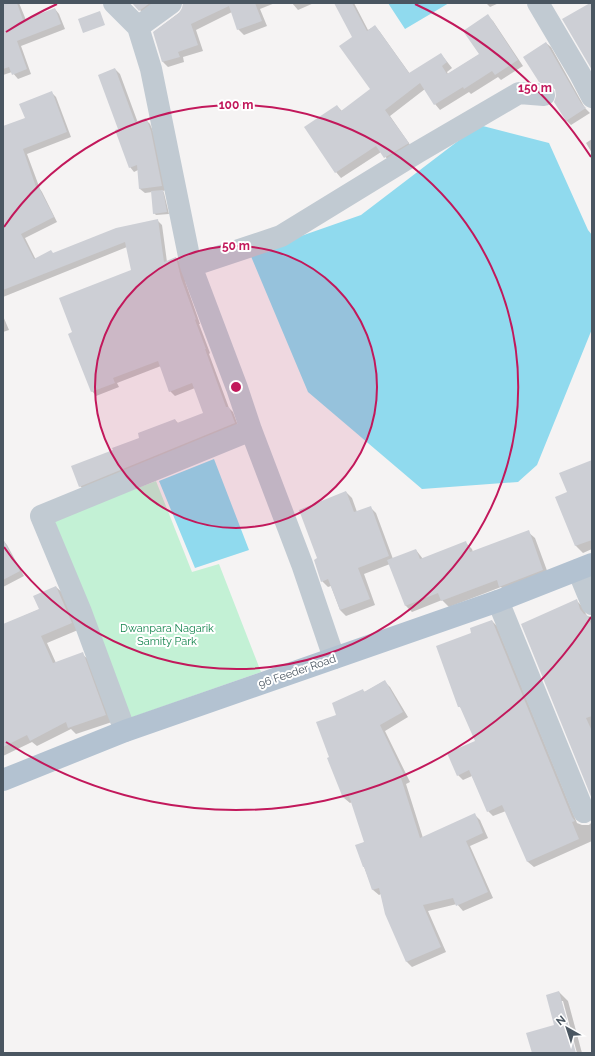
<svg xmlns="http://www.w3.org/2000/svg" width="595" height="1056" font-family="Raleway,sans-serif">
<rect width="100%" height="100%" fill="#f5f3f3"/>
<path fill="#c3f1d5" d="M156 481 192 572 219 564 261 672 127 719 53 520Z"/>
<path fill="#90daee" d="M388 3H449L405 29Z
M479 125 549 143 588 230 592 235V329L537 465 518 482 422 489 308 392 250 254 361 215Z
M214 459 249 550 195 568 159 481Z"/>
<path fill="#0003" d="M3 3H19L26 20 55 9 59 14 65 29 21 46 31 74 18 79 12 72 3 75Z
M133 3H161L145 15Z
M192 3H275L260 9 267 26 244 35 238 29 232 12 196 30 203 51 183 57 184 62 168 67 163 62 154 32Z
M292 3H314L298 10Z
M336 3H354L368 30 375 26 380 32 410 74 441 54 452 68 447 72 448 74 480 54 488 16 493 21 523 66 501 80 498 77 471 94 469 92 440 110 435 104 425 89 390 116 413 149 391 163 381 152 341 178 336 172 337 106 342 111 371 90 353 37Z
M486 3H499L490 7Z
M546 43 551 47 585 108 590 113 571 125 566 120 557 96 556 89 544 86 539 81Z
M115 69 120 74 138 123 146 120 150 124 155 136 166 190 163 191 164 193 169 214 156 215 154 213 152 192 145 193 140 189 138 170 134 172 130 167 119 130Z
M52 93 56 97 71 137 27 154 40 189 42 192 57 222 25 238 36 260 157 220 162 225 167 262 176 258 181 263 186 284 200 324H199L210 353 209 354 229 408 233 412 239 428 85 491 80 486 141 438 175 420 179 424 205 414 195 388 175 396 170 391 161 366 117 383 119 387 96 396 92 391 73 333 132 271 127 247 3 297V128L26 119Z
M592 139V153L586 143Z
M3 316 9 330 3 332Z
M592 464V549L583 553 576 546 557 498 568 493Z
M346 492 352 498 357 512 370 507 376 513 393 559 416 550 423 559 466 543 472 549 473 552 528 532 535 538 549 576 507 593 501 587 449 607 442 600 412 612 406 606 390 564 364 574 375 605 346 616 340 610 331 586 328 587 322 581 318 559Z
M3 540 7 545 24 576 3 587Z
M56 587 63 593 78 630 47 643 56 663 82 654 89 660 112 722 76 734 71 729 37 746 32 742 3 756V625L40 609Z
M576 600 582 606 587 616 592 617V765L584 768Z
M492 621 497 626 577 823 582 825H589L592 822V841L534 867 528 862 506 811 493 816 488 811 472 776 463 780 458 775 476 742 462 709 459 706 473 633Z
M384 681 390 687 408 717 385 731 410 782 406 784 423 838 475 815 480 820 488 838 470 846 493 898 463 911 457 904 428 911 446 952 412 967 407 962 386 914 381 894 379 895 373 890 356 846 365 842 352 802 350 803 344 798 329 759 338 715 362 690 365 692Z
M559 992 568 1001 582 1053H577L563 1001H561L575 1053H533L555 1026Z"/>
<path fill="#cdcfd5" d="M3 3H17L23 20 55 8 61 24 17 41 27 69 12 75 9 67 3 69Z
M132 3H150L139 11Z
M183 3H255L262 21 237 30 229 6 191 24 198 45 178 52 180 57 162 62 153 32 179 13 182 8Z
M334 3H352L367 31 375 25 409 73 441 53 447 62 442 66 447 74 479 54 463 31 488 14 518 60 495 75 492 71 464 89 463 87 434 105 420 83 385 110 409 143 384 158 376 146 335 173 304 127 337 105 341 111 370 89 339 46 352 37Z
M590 3H592V70L562 19Z
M100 11 105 25 83 33 78 19Z
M546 42 581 103 586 108 566 121 554 102 556 96 555 89 551 85 539 82 523 57Z
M115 68 135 122 146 118 151 131 162 186 139 189 137 165 129 168 115 130 118 129 98 75Z
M52 91 67 132 23 149 36 187 38 186 54 217 21 234 34 259 51 250 53 253 116 228 158 219 164 262 176 257 181 278 196 319 195 320 206 349H205L226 407H229L235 423 79 487 71 466 113 450 112 448 139 438 138 433 175 419 177 423 203 413 192 383 169 392 158 361 113 378 115 383 91 392 68 334 72 332 59 298 131 270 125 242 3 290V126L25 118 19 104Z
M163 190 167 212 153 214 151 191Z
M592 460V540L575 546 555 497 567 492 559 473Z
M346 491 354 512 371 506 389 556 358 568 370 599 340 610 328 579 321 582 314 560 317 558 299 510Z
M529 530 543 570 499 587 497 580 441 601 438 593 405 606 387 560 416 549 420 559 466 541 470 552Z
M3 539 20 571 3 580Z
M56 586 72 623 41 636 53 663 83 652 106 715 68 728 66 722 30 741 27 735 3 747V624L39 609 33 596Z
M577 599 580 609 584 614 587 615 592 626V716L586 718 592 731V799L521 624Z
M492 620 572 817 575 821 572 822 579 839 527 862 502 805 487 812 469 770 457 776 447 753 475 741 460 707H458L436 646 471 633 470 628Z
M385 680 403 712 380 725 405 777 401 778 420 838 475 813 483 833 466 841 488 892 456 906 453 898 423 905 441 947 406 962 385 914 379 888 372 890 364 867H363L355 845 364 842 349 796 343 798 327 758 329 757 316 722 336 715 332 703 363 689 364 692Z
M559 991 576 1053H532L526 1033 554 1025 546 995Z"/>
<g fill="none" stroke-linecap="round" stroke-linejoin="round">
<path stroke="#c1cad2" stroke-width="22" d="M114 3 138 27 171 3
M538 3 580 74 592 97
M138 27 151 69 191 266 237 388 251 430 302 564 334 658
M191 266 281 236 418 152 519 93 544 95
M578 570 592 604
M498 601 584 812
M125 731 81 612 41 516 251 430"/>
<path stroke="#b3c2d1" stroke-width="22" d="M3 780 125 731 498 601 592 564"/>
</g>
<circle cx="236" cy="387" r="141" fill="#c2185b" fill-opacity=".12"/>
<g fill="none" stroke="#c2185b" stroke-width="2">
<circle cx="236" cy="387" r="141"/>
<path d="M4 227A282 282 0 1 1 4 547"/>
<path d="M591 617A423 423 0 0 1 6 742M6 32A423 423 0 0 1 57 4M415 4A423 423 0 0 1 591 157"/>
</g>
<g text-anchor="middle" stroke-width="4" stroke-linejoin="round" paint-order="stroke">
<g font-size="11" fill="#17864f" stroke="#fff">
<text x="167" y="632">Dwanpara Nagarik<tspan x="167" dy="13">Samity Park</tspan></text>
</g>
<g font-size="11" fill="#4a5661" stroke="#fff">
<text transform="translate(297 671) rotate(-19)" y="4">96 Feeder Road</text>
</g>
</g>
<circle cx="236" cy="387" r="6" fill="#c2185b" stroke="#fff" stroke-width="2"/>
<g font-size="12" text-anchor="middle" font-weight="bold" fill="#c2185b" stroke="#fff" stroke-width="4" stroke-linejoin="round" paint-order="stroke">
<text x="535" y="92">150 m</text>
<text x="236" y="109">100 m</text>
<text x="236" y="250">50 m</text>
</g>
<rect width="595" height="1056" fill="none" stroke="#4a5661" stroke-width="8"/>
<g transform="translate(567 1028) rotate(321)" stroke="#ffffff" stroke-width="3" paint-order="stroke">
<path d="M0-3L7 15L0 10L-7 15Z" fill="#4a5661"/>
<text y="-6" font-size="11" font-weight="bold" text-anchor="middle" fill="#4a5661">N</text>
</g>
</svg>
